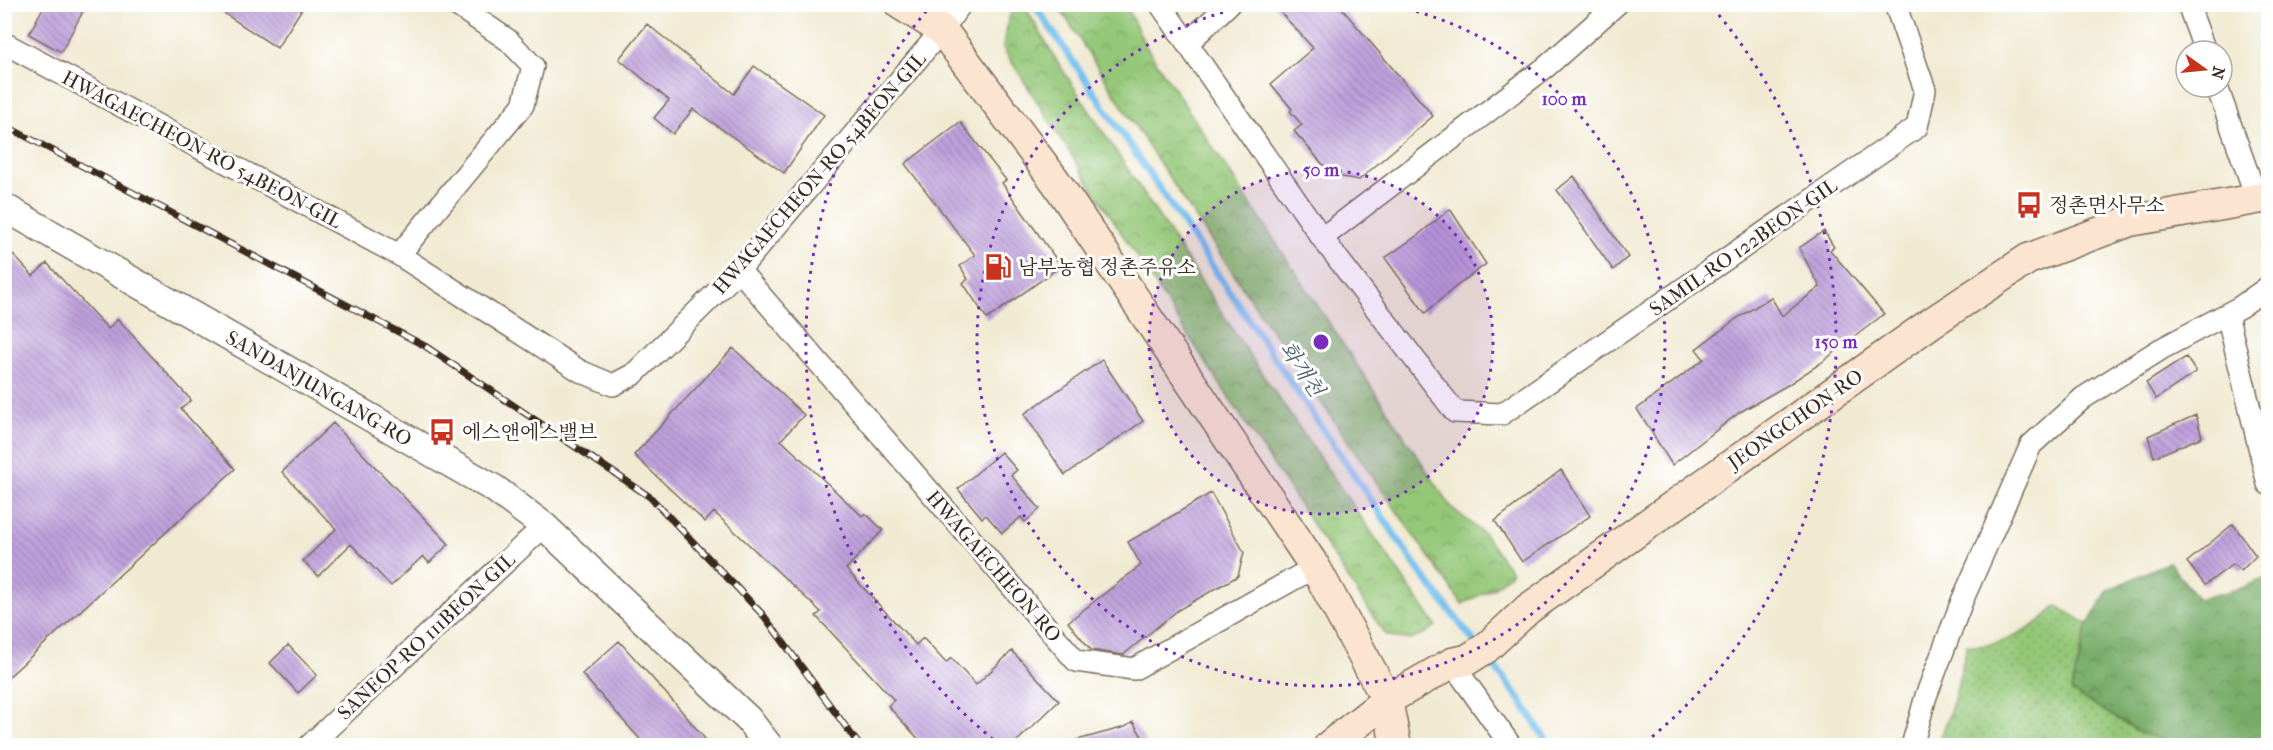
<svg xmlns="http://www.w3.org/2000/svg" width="2273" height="750" font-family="'IM FELL French Canon','Noto Serif KR',serif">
<defs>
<pattern id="grass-dots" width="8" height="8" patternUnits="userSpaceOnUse" patternTransform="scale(1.5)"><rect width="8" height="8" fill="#94c778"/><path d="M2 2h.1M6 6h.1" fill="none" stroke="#7aa262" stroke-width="1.8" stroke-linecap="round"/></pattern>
<pattern id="forest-crowns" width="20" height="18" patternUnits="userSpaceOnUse" patternTransform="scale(1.5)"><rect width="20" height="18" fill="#77ac68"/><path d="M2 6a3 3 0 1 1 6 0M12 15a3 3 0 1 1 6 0" fill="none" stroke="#638c55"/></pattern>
<pattern id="park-crowns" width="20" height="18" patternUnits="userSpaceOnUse" patternTransform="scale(1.5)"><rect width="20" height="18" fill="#94c778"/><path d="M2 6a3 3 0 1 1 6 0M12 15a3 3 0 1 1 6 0" fill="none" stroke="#7aa262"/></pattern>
<pattern id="building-back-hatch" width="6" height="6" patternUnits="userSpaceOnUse" patternTransform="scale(1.5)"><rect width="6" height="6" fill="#bea0dc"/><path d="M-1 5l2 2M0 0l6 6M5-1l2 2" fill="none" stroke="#9c83b2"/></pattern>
</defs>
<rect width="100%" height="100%" fill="#fff"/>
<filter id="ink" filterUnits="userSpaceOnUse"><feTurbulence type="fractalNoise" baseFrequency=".0167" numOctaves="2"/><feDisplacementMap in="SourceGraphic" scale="12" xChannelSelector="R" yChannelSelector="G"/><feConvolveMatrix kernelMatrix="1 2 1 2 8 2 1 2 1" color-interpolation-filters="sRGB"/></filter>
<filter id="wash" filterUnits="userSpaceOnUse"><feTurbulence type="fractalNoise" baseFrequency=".008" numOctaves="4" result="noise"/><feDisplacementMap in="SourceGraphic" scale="24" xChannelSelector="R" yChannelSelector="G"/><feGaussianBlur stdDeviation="1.35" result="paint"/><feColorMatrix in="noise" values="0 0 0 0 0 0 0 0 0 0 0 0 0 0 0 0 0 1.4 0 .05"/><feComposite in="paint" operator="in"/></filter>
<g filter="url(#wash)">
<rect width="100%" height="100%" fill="#f1ead3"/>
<path fill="url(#grass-dots)" stroke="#68784b" stroke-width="1.5" d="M2057 606 2088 624 2071 691 2143 734 2189 745 1938 746 1954 700 1967 645C1999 651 2036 627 2057 606Z"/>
<path fill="url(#forest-crowns)" stroke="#596b43" stroke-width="1.5" d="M2169 562 2198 599 2239 589 2268 577V745H2189L2143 734 2071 691 2088 624 2108 590Z"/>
<path fill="url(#park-crowns)" stroke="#68784b" stroke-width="1.5" d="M1018 5H1024L1058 63 1262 374 1436 626C1414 641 1411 643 1385 634 1256 440 1128 245 1003 48L1009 17Z
M1058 5H1126L1145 45 1451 507 1483 533 1512 572 1495 587 1462 604C1323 407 1186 209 1058 5Z"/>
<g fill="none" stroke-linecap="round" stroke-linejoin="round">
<path stroke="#75bfee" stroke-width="7" d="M1034 4 1420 572 1476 644
M1487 657 1519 698 1550 746"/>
</g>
<g id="blocks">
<path fill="url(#building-back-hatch)" d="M45 4H87L61 52 29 34Z
M210 4H305L277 48Z
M1273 4H1338L1433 116 1359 180 1332 175 1294 131 1302 125 1290 111 1292 109 1271 84 1313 48Z
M647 24 734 94 754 66 824 115 784 173 693 109 673 134 654 118 669 100 619 59Z
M960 122 1006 180 1002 183 1061 266 987 319 963 283 968 279 960 266 975 255 905 164Z
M1574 176 1628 257 1613 270 1557 190Z
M1450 209 1486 264 1453 289 1425 313 1385 258 1418 235Z
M1824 231 1834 247 1830 250 1884 314 1821 363 1786 386 1740 412 1672 465 1637 409 1704 359 1696 349 1736 319 1771 297 1782 316 1820 287 1799 248Z
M4 245 33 276 47 263 108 329 118 319 191 400 181 409 235 469 4 681Z
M733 348 804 415 781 440 862 516 865 513 883 530 846 569 916 645 923 638 946 663 951 658 976 685 1012 651 1059 701 1012 746H925L888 706 894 700 816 616 821 612 714 512 705 522 634 455Z
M2186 357 2196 372 2156 399 2146 383Z
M1102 360 1143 421 1065 475 1024 414Z
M2196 415 2202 437 2154 457 2148 436Z
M333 423 449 544 429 563 423 556 391 586 351 544 318 576 303 561 336 529 282 472Z
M1001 452 1017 470 1011 475 1040 509 1025 522 1021 517 1002 533 986 515 982 518 958 489Z
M1561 470 1590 516 1522 562 1495 521Z
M1211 493 1244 552 1238 576 1178 610 1123 655 1091 650 1068 622 1141 565 1128 542Z
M2233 524 2256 556 2241 571 2233 564 2205 585 2187 562Z
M619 641 679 708 711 746H646L582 674Z
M288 645 317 675 298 693 270 663Z
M1133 722 1148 746H1078L1077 740 1125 727Z"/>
</g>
</g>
<g filter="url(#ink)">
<use href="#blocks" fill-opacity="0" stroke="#7b6d5d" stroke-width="1.5"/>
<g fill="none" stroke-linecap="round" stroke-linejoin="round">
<defs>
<path id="minor" d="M1160 4 1322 238 1455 412 1502 414 1917 127 1925 90 1895 4
M2188 4 2205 51
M4 43 399 255 580 371 613 385 634 374 739 270 942 30 961 4
M1187 44 1229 4
M2217 87 2257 199
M1322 238 1546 67 1617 4
M399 255 523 105 533 66 508 40 455 4
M739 270 1076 661 1134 669 1315 567
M2227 314 2268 484
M1452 663 1511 746
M309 746 544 526
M1912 746 1926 696 1962 601 2031 445 2083 398 2161 349 2240 307 2268 287"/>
<path id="tertiary" d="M4 207 495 489 544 526 748 719 769 746"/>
<path id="secondary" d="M900 4 942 30 1056 182 1315 567 1387 700 1396 746
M1329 746 1387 700 1452 663 1467 660 1486 648 1528 609 1931 323 2028 259 2130 221 2268 197"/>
</defs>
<use href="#minor" stroke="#7b6d5d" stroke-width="24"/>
<use href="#tertiary" stroke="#7b6d5d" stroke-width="30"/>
<use href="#secondary" stroke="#7b6d5d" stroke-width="33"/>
<use href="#minor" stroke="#fff" stroke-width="21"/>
<use href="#tertiary" stroke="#fff" stroke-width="27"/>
<use href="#secondary" stroke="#fce5d0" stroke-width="30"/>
<defs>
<path id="rail" d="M4 125 425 346 650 497 764 616 860 746"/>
</defs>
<use href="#rail" stroke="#3b2a1e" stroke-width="7"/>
<use href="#rail" stroke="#fff" stroke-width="4.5" stroke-dasharray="14" stroke-linecap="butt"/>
</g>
</g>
<circle cx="1321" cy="342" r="172" fill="#7b2cbf" fill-opacity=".12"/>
<g fill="none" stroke="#7b2cbf" stroke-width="3" stroke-dasharray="3 6">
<circle cx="1321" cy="342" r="172"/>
<path d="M1390 5A344 344 0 1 1 1252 5"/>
<path d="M1000 745A515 515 0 0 1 929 8M1713 8A515 515 0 0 1 1642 745"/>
</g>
<defs>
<symbol id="bus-bare" viewBox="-9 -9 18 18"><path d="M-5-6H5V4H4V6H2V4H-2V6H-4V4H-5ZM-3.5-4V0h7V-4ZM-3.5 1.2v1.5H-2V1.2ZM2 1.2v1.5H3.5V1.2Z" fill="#c8321e" stroke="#fff" stroke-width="2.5" paint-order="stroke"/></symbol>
<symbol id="fuel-bare" viewBox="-9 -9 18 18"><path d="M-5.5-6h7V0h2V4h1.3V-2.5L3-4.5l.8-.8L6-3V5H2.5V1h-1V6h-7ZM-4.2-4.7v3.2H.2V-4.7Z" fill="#c8321e" stroke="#fff" stroke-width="2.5" paint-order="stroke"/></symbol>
</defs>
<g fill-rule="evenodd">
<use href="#bus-bare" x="2010" y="186" width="38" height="38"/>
<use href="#fuel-bare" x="979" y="248" width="38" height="38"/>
<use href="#bus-bare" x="423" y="413" width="38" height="38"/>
</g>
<g text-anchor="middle" stroke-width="6" stroke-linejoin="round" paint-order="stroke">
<g font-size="20" fill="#3b2a1e" stroke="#fff">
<text transform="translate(202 149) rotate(28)" y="7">HWAGAECHEON-RO 54BEON-GIL</text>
<text transform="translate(819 173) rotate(-49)" y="7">HWAGAECHEON-RO 54BEON-GIL</text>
<text transform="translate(1743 247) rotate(-35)" y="7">SAMIL-RO 122BEON-GIL</text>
<text transform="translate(319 388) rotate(30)" y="7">SANDANJUNGANG-RO</text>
<text transform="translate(1795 419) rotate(-35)" y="7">JEONGCHON-RO</text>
<text transform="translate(994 566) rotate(49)" y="7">HWAGAECHEON-RO</text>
<text transform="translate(426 636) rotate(-43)" y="7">SANEOP-RO 111BEON-GIL</text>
</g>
<g font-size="20" fill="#3b2a1e" stroke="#fff" text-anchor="start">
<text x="2049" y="212">정촌면사무소</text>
<text x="1018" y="274">남부농협 정촌주유소</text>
<text x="462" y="439">에스앤에스밸브</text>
</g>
<g font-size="21" font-style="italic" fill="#4f5e67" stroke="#fff">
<text transform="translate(1302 369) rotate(56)" y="7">화개천</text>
</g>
</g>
<circle cx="1321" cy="342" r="9" fill="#7b2cbf" stroke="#fff" stroke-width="3"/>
<g font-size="18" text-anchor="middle" font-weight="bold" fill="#7b2cbf" stroke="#fff" stroke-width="6" stroke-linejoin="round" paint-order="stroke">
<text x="1564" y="105">100 m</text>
<text x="1321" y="176">50 m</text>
<text x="1836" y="348">150 m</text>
</g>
<rect width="2273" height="750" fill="none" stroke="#fff" stroke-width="24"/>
<g transform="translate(2204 69) rotate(105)"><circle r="28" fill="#ffffff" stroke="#b1aaa5" stroke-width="1.5"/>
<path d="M0-4.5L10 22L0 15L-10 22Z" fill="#c8321e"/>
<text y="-9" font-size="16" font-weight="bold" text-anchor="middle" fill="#3b2a1e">N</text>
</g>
</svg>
